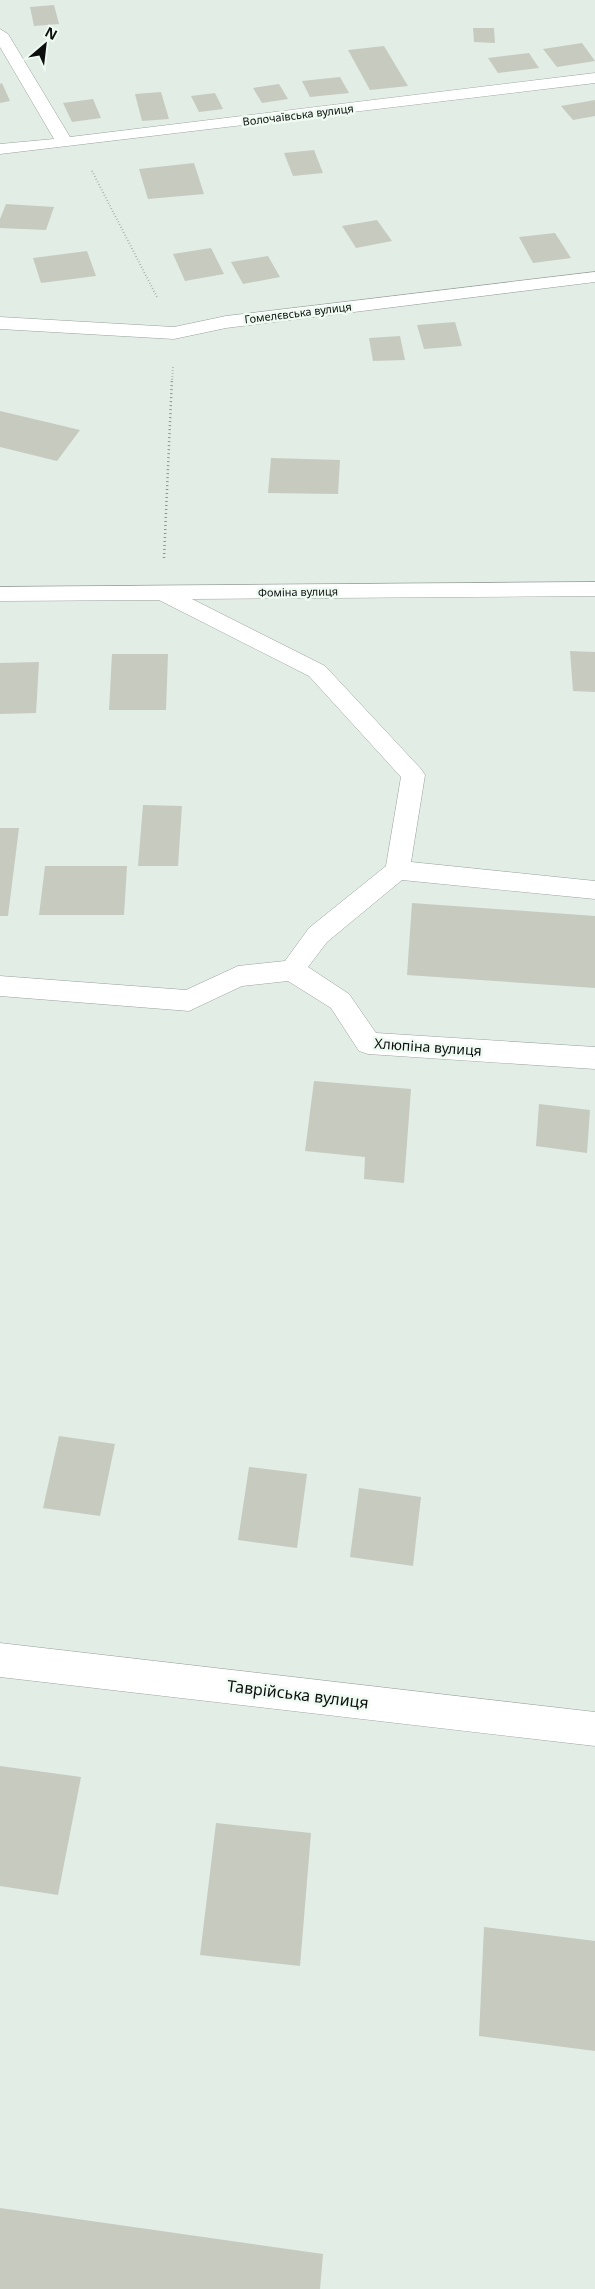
<svg xmlns="http://www.w3.org/2000/svg" width="595" height="2289" font-family="'Noto Sans',sans-serif">
<rect width="100%" height="100%" fill="#e2ede5"/>
<path fill="#c7cabf" d="M54 5 59 24 34 26 30 7Z
M473 28H494L495 43 474 42Z
M582 43 595 61 557 67 543 49Z
M384 46 408 86 370 90 348 50Z
M529 53 539 68 498 73 488 58Z
M340 77 349 93 310 97 302 81Z
M2 83 10 101 0 103V84Z
M279 84 288 99 262 103 253 88Z
M161 92 169 119 142 121 135 94Z
M215 93 223 109 199 112 191 96Z
M93 99 101 118 72 122 63 103Z
M595 100V116L573 120 561 106Z
M314 150 323 173 293 176 284 153Z
M194 163 204 194 148 199 139 169Z
M6 204 54 207 46 230 0 228V219Z
M377 220 392 241 356 248 342 226Z
M555 233 571 258 533 263 519 237Z
M211 248 224 274 185 281 173 254Z
M87 251 96 276 41 283 33 258Z
M268 256 280 277 243 284 231 262Z
M455 322 462 346 424 349 417 325Z
M400 336 405 360 373 361 369 338Z
M0 411 80 430 57 461 0 447Z
M271 458 340 460 338 494 268 493Z
M570 651 595 652V692L573 691Z
M112 654H168L166 710H109Z
M39 662 36 713 0 714V663Z
M143 805 182 806 178 866H138Z
M0 828H19L8 916H0Z
M45 866H127L124 915H39Z
M412 903 595 916V988L407 975Z
M314 1081 411 1089 404 1183 364 1179 365 1157 305 1151Z
M539 1104 590 1110 587 1153 536 1146Z
M59 1436 115 1444 100 1516 43 1508Z
M249 1467 307 1474 297 1548 238 1540Z
M359 1488 421 1497 413 1566 350 1557Z
M0 1766 81 1777 58 1895 0 1886Z
M216 1823 311 1833 300 1966 200 1955Z
M484 1927 595 1941V2051L479 2036Z
M0 2208 323 2254 320 2289H0Z"/>
<g fill="none" stroke-linecap="round" stroke-linejoin="round">
<defs>
<path id="minor" d="M0 29 8 34 70 137 595 73V83L0 154V144L54 139 0 47Z
M595 272V282L226 328 174 339 0 329V317L174 327 226 316Z
M595 582V596L192 599 325 666 421 769 425 775 411 862 595 881V899L402 880 327 942 308 967 349 994 376 1033 595 1047V1069L368 1054 359 1051 331 1008 288 981 242 986 189 1011 0 996V976L186 990 238 966 285 961 309 928 386 866 401 777 309 676 159 600 0 601V587Z
M0 1643 595 1712V1746L0 1677Z"/>
</defs>
<use href="#minor" stroke="#98a29b" stroke-width="1"/>
<path stroke="#8c948e" stroke-width="2" stroke-dasharray="0.5 2.5" stroke-linecap="butt" d="M92 171 158 299
M172 380 173 367"/>
<path stroke="#8c948e" stroke-width="2.5" stroke-dasharray="1 3" stroke-linecap="butt" d="M164 558 172 378"/>
<use href="#minor" fill="#fff" fill-rule="evenodd"/>
</g>
<g text-anchor="middle" stroke-width="5" stroke-linejoin="round" paint-order="stroke">
<g font-size="11" fill="#0d100e" stroke="#effaf2">
<text transform="translate(298 115) rotate(-7)" y="4">Волочаївська вулиця</text>
<text transform="translate(298 313) rotate(-7)" y="4">Гомелєвська вулиця</text>
<text transform="translate(298 592) rotate(-1)" y="4">Фоміна вулиця</text>
</g>
<g font-size="14" fill="#0d100e" stroke="#effaf2">
<text transform="translate(428 1047) rotate(4)" y="5">Хлюпіна вулиця</text>
</g>
<g font-size="16" fill="#0d100e" stroke="#effaf2">
<text transform="translate(298 1694) rotate(7)" y="6">Таврійська вулиця</text>
</g>
</g>
<g transform="translate(45 45) rotate(28)" stroke="#effaf2" stroke-width="4" paint-order="stroke">
<path d="M0-4L9 19L0 12L-9 19Z" fill="#0d100e"/>
<text y="-8" font-size="14" font-weight="bold" text-anchor="middle" fill="#0d100e">N</text>
</g>
</svg>
